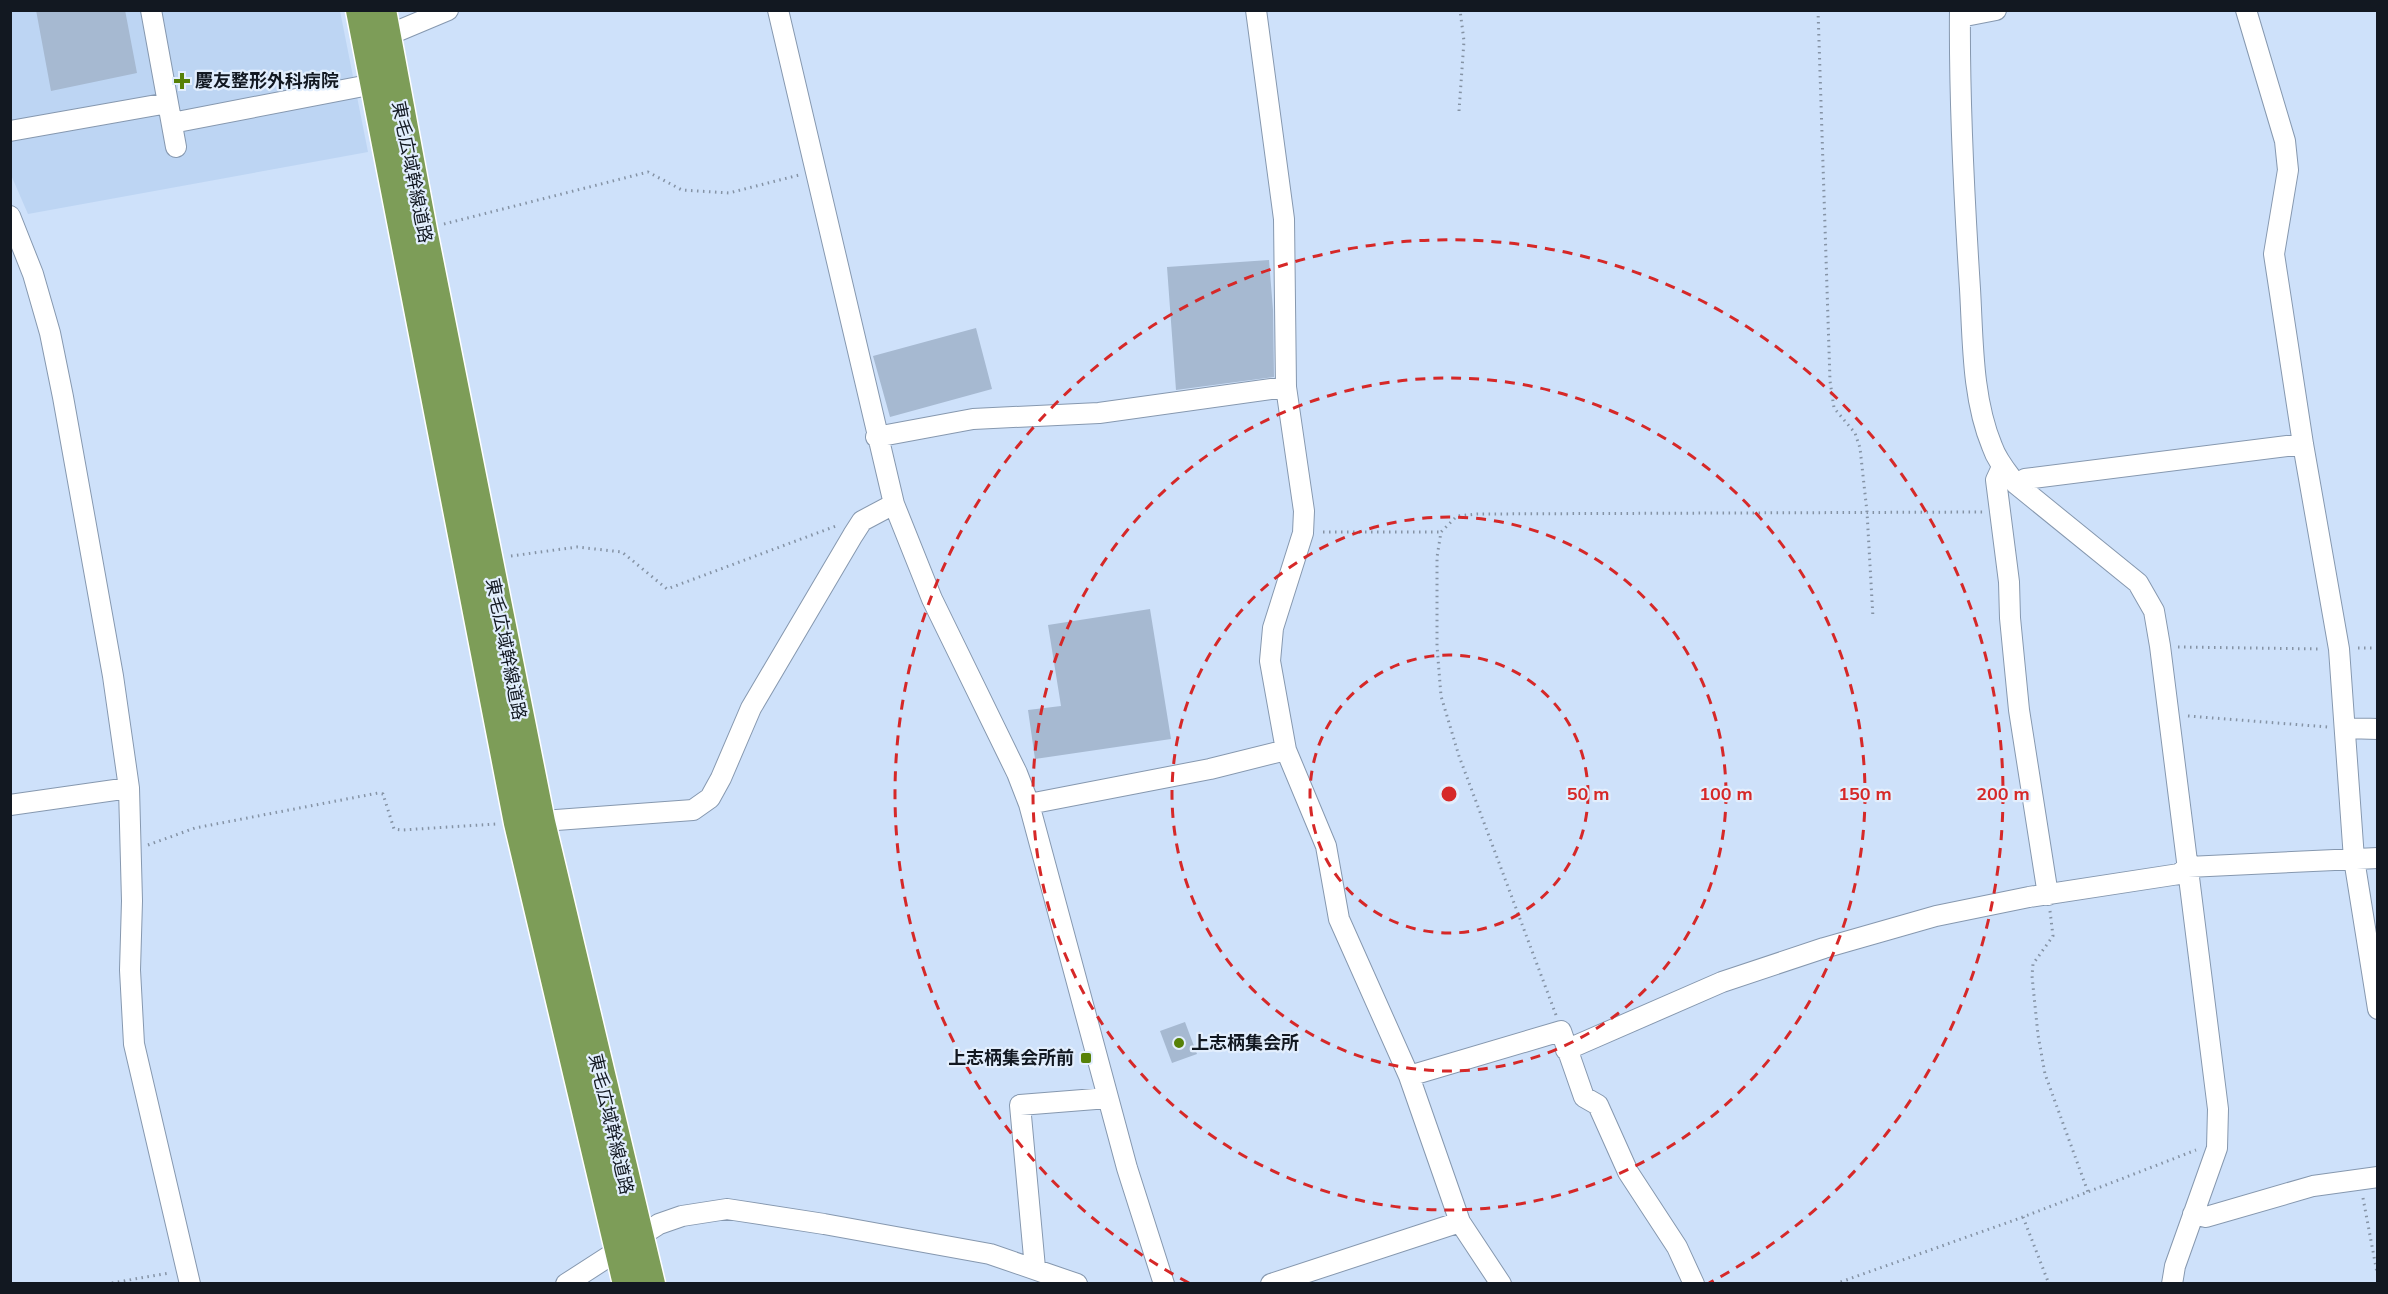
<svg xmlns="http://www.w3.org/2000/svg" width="2388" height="1294" font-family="Mulish,'Noto Sans JP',sans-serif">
<rect width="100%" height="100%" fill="#cee1fa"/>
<path fill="#bdd5f3" d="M10 11H340L368 152 28 214 11 175Z"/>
<path fill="#a6b9d1" d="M36 10H125L137 73 51 91Z
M1269 260 1273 310 1274 377 1176 390 1167 267Z
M976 328 992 389 890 417 873 356Z
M1150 609 1171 739 1035 759 1028 710 1061 706 1048 625Z
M1185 1022 1197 1054 1172 1063 1160 1031Z"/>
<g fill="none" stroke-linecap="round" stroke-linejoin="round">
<defs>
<path id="minor" d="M151 10 176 147
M778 10 894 504 932 599 1017 773 1029 804 1127 1168 1164 1284
M1256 10 1284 219 1286 387 1304 511 1303 533 1273 628 1270 661 1286 750 1326 846 1339 919 1409 1076 1460 1222 1501 1284
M1960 10C1959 103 1964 196 1970 289 1973 340 1972 398 1992 446 1997 461 2007 472 2016 484L2138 583 2154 611 2160 646 2218 1109 2217 1148 2175 1266 2172 1284
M2246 10 2285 141 2288 170 2274 254 2303 444 2339 649 2354 859 2378 1009
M1960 17 1996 10
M386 36 448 10
M172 123 374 84
M10 131 168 103
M10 216 33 274 50 333 63 397 113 676 129 788 132 901 130 970 134 1044 190 1284
M876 437 973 419 1099 413 1286 387
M2002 467 1996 480 2009 582 2010 618 2019 710 2048 895
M2016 484 2025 479 2303 444
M2345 728 2378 729
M1029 804 1210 769 1286 750
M10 805 129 788
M529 822 693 810 710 798 721 778 751 708 853 535 862 521 894 504
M1566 1050 1722 982 1824 948 1936 916 2029 897 2179 874 2188 867 2378 858
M1409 1076 1561 1031 1584 1097 1598 1105 1628 1172 1677 1247 1694 1284
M2193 1214 2206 1217 2313 1186 2378 1177
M1035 1268 1020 1105 1108 1098
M566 1284 659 1224 682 1216 727 1209 824 1224 990 1254 1077 1284
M1271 1284 1460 1222"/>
<path id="highway" d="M360 10 518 823 627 1284
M382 10 423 230 541 822 651 1284"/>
</defs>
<use href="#minor" stroke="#8698af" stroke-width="22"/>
<use href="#highway" stroke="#fff" stroke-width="31"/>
<path stroke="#8593a5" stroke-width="3" stroke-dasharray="1.5 4.5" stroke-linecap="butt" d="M1818 10 1830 381 1834 408 1855 433 1860 448 1867 512 1873 618
M1459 111 1464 41 1460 10
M444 224 648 172 682 190 729 193 799 175
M1323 532H1441
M511 556 577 547 622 552 667 589 836 526
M2178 647 2322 649
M2358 648H2378
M2188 716 2328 727
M148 845 195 828 378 793 383 794 394 829 402 830 496 824
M2050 911 2053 936 2033 964 2032 976 2038 1035 2045 1074 2088 1192
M1556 1015 1459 756 1441 696 1437 646V557L1441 532 1457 516 1477 514 1983 512
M2363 1198 2378 1278
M2023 1217 2049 1284
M106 1284 169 1273
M1835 1284 2023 1217 2196 1150"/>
<use href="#minor" stroke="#fff" stroke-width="20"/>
<use href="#highway" stroke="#7d9d58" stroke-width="28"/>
</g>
<g fill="none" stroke="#d62828" stroke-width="3" stroke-dasharray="10 8">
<circle cx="1449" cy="794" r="139"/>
<circle cx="1449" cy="794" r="277"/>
<circle cx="1449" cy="794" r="416"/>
<path d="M1189 1283A554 554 0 1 1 1709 1283"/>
</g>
<g fill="#568108" stroke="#e2eefd" stroke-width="2">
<path d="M179 72h6v6h6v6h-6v6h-6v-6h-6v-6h6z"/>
<circle cx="1179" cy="1043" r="6"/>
<rect x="1080" y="1052" width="12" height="12" rx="3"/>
</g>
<g text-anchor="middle" stroke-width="4.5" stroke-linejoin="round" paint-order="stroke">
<g font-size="18" font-weight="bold" fill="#121821" stroke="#e2eefd" text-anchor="start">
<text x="195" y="87">慶友整形外科病院</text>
<text x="1191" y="1049">上志柄集会所</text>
<text x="1074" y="1064" text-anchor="end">上志柄集会所前</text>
</g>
<g font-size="18" fill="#121821" stroke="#e2eefd">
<text transform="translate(412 172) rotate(79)" y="6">東毛広域幹線道路</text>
<text transform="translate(506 649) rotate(79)" y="6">東毛広域幹線道路</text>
<text transform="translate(611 1124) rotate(77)" y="6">東毛広域幹線道路</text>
</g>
</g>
<circle cx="1449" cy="794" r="9" fill="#d62828" stroke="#e2eefd" stroke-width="3"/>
<g font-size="18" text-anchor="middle" font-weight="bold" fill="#d62828" stroke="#e2eefd" stroke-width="4.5" stroke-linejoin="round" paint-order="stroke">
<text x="1588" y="800">50 m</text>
<text x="1726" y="800">100 m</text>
<text x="1865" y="800">150 m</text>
<text x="2003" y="800">200 m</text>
</g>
<rect width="2388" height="1294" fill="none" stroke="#121821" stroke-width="24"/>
</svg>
